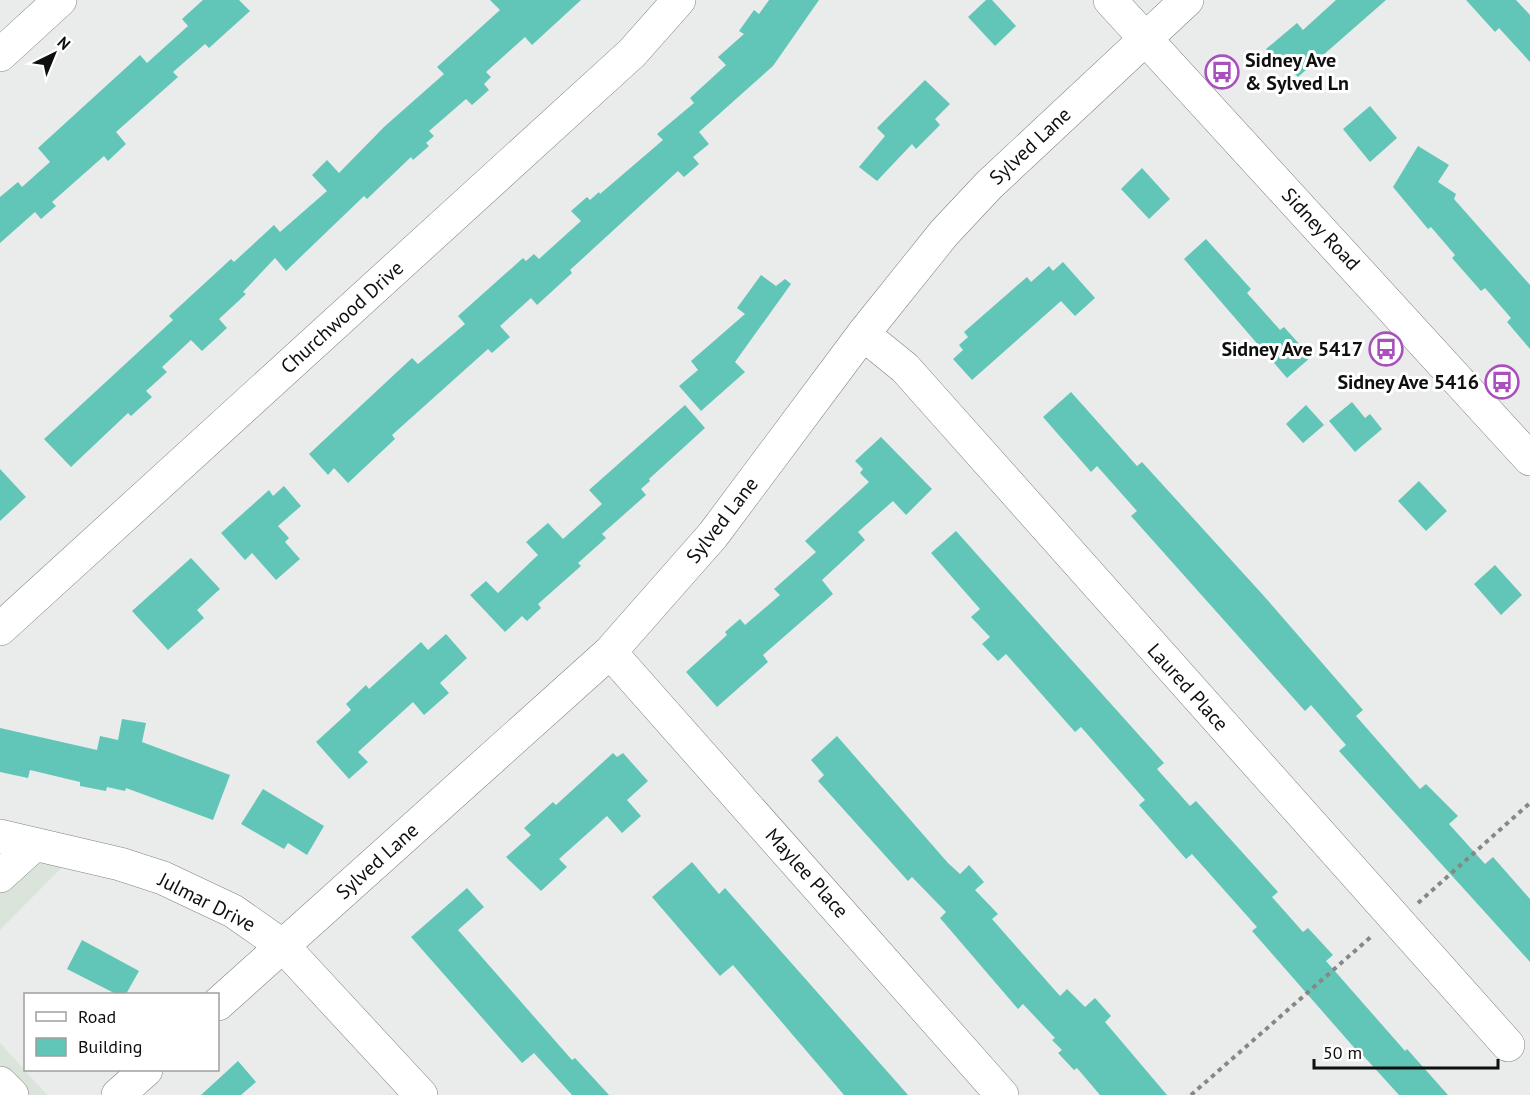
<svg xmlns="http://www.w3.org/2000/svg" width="1530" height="1095" font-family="'PT Sans',sans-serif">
<rect width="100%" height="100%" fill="#e9ecea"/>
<path fill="#dae4db" d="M0 836 75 854 0 930Z
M0 1043 47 1095H0Z"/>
<path fill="#61c6b7" d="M203 0H239L250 11 209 48 205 44 173 72 178 77 116 132 126 144 108 161 104 156 52 202 56 206 41 219 35 212 0 243V197L18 182 22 187 50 162 38 148 140 55 147 63 188 26 182 19Z
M490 0H581L532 45 525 37 486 72 491 77 484 84 489 90 472 105 466 99 429 131 434 136 426 143 429 146 413 160 411 157 367 199 364 196 286 271 275 258 243 292 246 294 219 319 227 328 202 351 191 340 162 367 167 372 146 391 152 397 131 416 128 413 71 467 44 439 173 320 169 316 231 259 234 262 274 225 280 232 327 191 312 175 327 160 339 173 384 127 444 74 437 67 500 10Z
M769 0H819L773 66 699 132 709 144 693 157 699 164 684 177 678 171 570 270 572 273 537 305 531 298 500 326 510 337 492 353 488 349 392 435 395 439 348 483 334 468 328 475 309 454 412 358 418 364 465 324 458 316 523 258 526 261 534 254 539 259 581 221 571 211 587 197 590 200 599 192 600 194 663 140 657 134 694 103 690 98 726 65 718 57 744 34 739 31 754 10 759 14Z
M986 0H992L1016 26 995 46 968 17Z
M1336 0H1386L1298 77 1287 65 1283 69 1266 49 1297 23 1303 30Z
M1466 0H1516L1530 15V62L1499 28 1495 32Z
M925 80 950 104 935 119 940 125 916 149 912 144 877 181 859 167 885 136 877 128Z
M1370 106 1397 138 1370 162 1343 129Z
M1418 146 1449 165 1438 182 1456 194 1454 199 1530 285V349L1507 322 1511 318 1485 288 1481 291 1452 258 1455 255 1431 227 1428 229 1393 187Z
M1142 168 1170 199 1149 219 1121 189Z
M1206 239 1251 289 1247 293 1280 330 1284 327 1311 357 1287 378 1184 259Z
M1063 262 1095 298 1075 316 1061 301 972 380 953 359 963 350 959 345 968 337 964 332 1027 277 1031 282 1049 266 1053 271Z
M761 275 776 286 785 279 791 284 735 362 745 372 701 411 679 386 698 370 691 361 745 314 737 308Z
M1071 392 1137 466 1142 462 1263 595 1363 710 1356 716 1420 789 1426 784 1458 816 1449 824 1485 864 1493 857 1530 899V962L1339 751 1346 745 1311 705 1305 711 1131 516 1137 511 1097 466 1091 472 1043 417Z
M1352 402 1365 418 1370 414 1382 429 1355 452 1329 421Z
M685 405 705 428 649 479 650 481 641 489 646 495 602 534 606 538 578 563 581 566 538 604 541 608 527 621 522 616 505 632 470 595 486 581 498 593 538 555 526 542 548 523 563 539 602 504 589 490Z
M1306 405 1324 425 1303 443 1286 424Z
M881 437 932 489 906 515 893 501 858 532 865 540 822 580 833 594 763 655 768 662 717 707 686 672 727 635 725 632 740 619 745 625 780 595 774 589 816 552 805 541 869 482 860 473 863 469 855 461Z
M0 469 26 497 0 521Z
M1419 481 1447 511 1426 531 1398 501Z
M284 486 301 506 278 526 289 538 285 542 300 559 276 580 252 553 245 560 221 533 269 490 273 496Z
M956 531 1164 763 1157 769 1190 806 1196 801 1278 892 1272 897 1303 932 1308 928 1333 955 1326 961 1405 1051 1407 1049 1448 1095H1399L1359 1051 1358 1052 1252 931 1257 927 1192 854 1186 859 1139 805 1145 800 1081 727 1075 732 1006 654 998 661 982 644 990 637 971 617 980 609 931 553Z
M191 558 220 589 197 610 204 618 168 650 132 611Z
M1495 565 1522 595 1501 615 1474 584Z
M446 634 467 658 440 683 449 693 424 715 413 702 358 752 368 762 349 779 316 742 351 710 346 704 366 685 369 689 421 642 428 650Z
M122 719 146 723 142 742 230 775 213 820 126 788 125 791 107 787 106 791 80 786V782L30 770 28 778 0 772V728L97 750 100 736 118 740Z
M837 736 948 863 960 874 969 865 984 882 975 890 998 914 992 919 1060 996 1067 989 1085 1007 1095 998 1111 1016 1105 1022 1167 1095H1100L1077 1068 1074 1070 1058 1053 1062 1050 1052 1040 1055 1038 1023 1004 1018 1009 940 918 946 912 912 877 908 881 818 781 824 775 811 760Z
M613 753 617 757 623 753 648 781 627 800 641 816 622 833 607 816 559 859 567 867 541 891 506 857 531 835 524 828 553 802 556 805Z
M263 789 324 826 307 855 288 843 284 849 241 824Z
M692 862 719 894 725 888 908 1095H844L733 965 720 976 652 897Z
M467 888 484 907 458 930 572 1060 575 1058 609 1095H572L534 1053 522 1063 411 937Z
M82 940 139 971 126 994H116L67 969Z
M238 1061 256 1082 241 1095H201Z"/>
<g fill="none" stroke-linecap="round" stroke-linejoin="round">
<defs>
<path id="minor" d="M1110 0 1530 459
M0 55 60 0
M863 334 905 368 1508 1045
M0 629 632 53 679 0
M610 652 1002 1095
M0 836 120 864 163 878 233 911 283 946 421 1095
M0 876 34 845
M218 1004 610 652 713 535 863 334 944 233 989 185 1187 0
M0 1083 12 1095
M118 1095 146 1070"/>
</defs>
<use href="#minor" stroke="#808280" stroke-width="34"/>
<path stroke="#858886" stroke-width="4" stroke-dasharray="4.5 4.5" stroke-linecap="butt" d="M1418 903 1530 803
M1191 1095 1373 935"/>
<use href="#minor" stroke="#fff" stroke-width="33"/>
</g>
<defs>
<symbol id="bus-ring" viewBox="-11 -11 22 22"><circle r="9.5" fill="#fff" stroke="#a950bd" stroke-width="1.5"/><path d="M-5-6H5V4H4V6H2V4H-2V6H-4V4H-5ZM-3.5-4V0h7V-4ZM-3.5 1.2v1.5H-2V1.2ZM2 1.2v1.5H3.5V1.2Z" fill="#a950bd"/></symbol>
</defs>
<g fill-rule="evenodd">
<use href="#bus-ring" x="1203" y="53" width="38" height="38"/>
<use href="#bus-ring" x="1367" y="330" width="38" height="38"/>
<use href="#bus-ring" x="1483" y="363" width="38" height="38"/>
</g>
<g text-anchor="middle" stroke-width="6" stroke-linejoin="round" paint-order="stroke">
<g font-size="20" font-weight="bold" fill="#0e0f0e" stroke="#fff" text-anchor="end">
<text x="1245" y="67" text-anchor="start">Sidney Ave<tspan x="1245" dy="23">&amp; Sylved Ln</tspan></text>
<text x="1363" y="356">Sidney Ave 5417</text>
<text x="1479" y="389">Sidney Ave 5416</text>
</g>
<g font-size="20" fill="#0e0f0e" stroke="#fff">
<text transform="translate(1030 146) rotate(-43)" y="7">Sylved Lane</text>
<text transform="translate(1321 229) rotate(47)" y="7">Sidney Road</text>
<text transform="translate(342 317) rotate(-42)" y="7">Churchwood Drive</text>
<text transform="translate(722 520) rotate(-52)" y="7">Sylved Lane</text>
<text transform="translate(1188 687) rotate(48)" y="7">Laured Place</text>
<text transform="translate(377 861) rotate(-42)" y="7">Sylved Lane</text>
<text transform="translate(807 873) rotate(48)" y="7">Maylee Place</text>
<text transform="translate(207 902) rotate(27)" y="7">Julmar Drive</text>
</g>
</g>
<rect x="24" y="993" width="195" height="78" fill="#ffffff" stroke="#9f9f9f" stroke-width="1.5"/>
<rect x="36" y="1012" width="30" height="9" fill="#ffffff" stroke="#9f9f9f" stroke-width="1.5"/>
<text x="78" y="1023" font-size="18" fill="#0e0f0e">Road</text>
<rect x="36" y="1038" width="30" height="18" fill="#61c6b7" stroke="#9f9f9f" stroke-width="1.5"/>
<text x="78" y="1053" font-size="18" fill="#0e0f0e">Building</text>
<g transform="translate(54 54) rotate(43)" stroke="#ffffff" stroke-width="4.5" paint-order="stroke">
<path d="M0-4.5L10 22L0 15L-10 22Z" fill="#0e0f0e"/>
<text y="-9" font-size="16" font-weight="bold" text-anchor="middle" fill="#0e0f0e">N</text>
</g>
<path d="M1314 1059v9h184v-9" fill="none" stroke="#0e0f0e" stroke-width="3"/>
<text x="1323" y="1059" font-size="18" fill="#0e0f0e" stroke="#ffffff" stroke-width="4.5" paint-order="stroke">50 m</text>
</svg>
